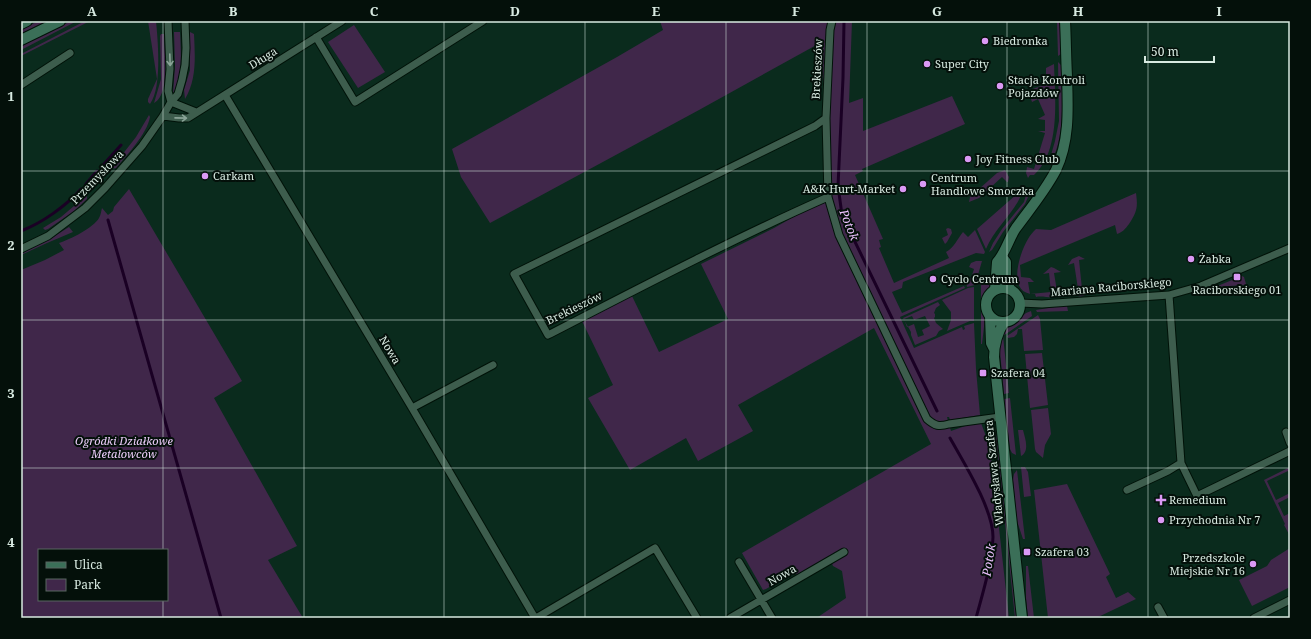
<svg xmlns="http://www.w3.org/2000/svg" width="1311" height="639" font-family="'Noto Serif',serif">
<rect width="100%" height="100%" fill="#0a2b1d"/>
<path fill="#40274a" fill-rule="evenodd" d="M38 21H50L21 36V30Z
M71 21H77L21 50V46Z
M85 21H90L21 56V54Z
M148 21H156C158 41 162 88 150 104L148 102V99L157 79Z
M660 21H852L849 103 863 98V131L952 96 965 124 862 169 863 171 855 175 883 239 879 240 881 247 879 248 894 283 949 258 946 252C955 247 957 239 963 232L968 237 975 230 985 252 984 254 976 253 903 282 902 288 892 292 902 313 964 286 965 288 900 317 914 348 962 327 963 330 965 329 964 326 974 323 976 369 980 415 950 420 949 417H947L951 431 968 425 981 423 990 447 1009 618H819L818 617 846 598 842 571 833 566 829 556 797 575 795 572 766 589 763 590 742 553 931 444 874 328 738 405 753 431 698 461 686 438 630 470 588 398 613 385 582 321 632 296 659 352 728 319 701 264 774 228 820 202 826 188 827 128 820 43 699 110 490 223 461 177 452 149 617 57 663 30Z
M1057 21H1060L1061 54 1058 56Z
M354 25 385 72 358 88 328 42Z
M174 32H180C181 52 183 76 173 94L175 65Z
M190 32 194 34C195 56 197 79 185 99L184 90 190 70Z
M161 34H164C164 50 171 94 154 103L161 79 160 36Z
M1058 62 1061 65C1062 93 1066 139 1050 163L1049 162 1055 141 1059 121Z
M1054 64C1055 98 1061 150 1034 175H1030L1028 178 1026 173 1027 167 1034 169 1045 133 1038 131H1045V120L1038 119 1045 115 1038 99 1032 102 1029 93 1030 90 1046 84V68Z
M149 115 150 117C147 134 127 155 116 168L111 169 136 137Z
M1005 170 1009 177 1008 182H1007L1002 177 979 198 969 202 970 197 997 173Z
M129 189 242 381 214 398 297 546 268 560 303 618H21V270L45 260 64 250 59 243C71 239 93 228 99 218 101 215 101 211 102 208L108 215 113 211 114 207ZM39 550H167V600H39Z
M1018 189H1022L1023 190C1017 211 995 227 986 249L977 229 1017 194 1015 191Z
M1136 193C1138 207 1137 212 1129 224 1125 229 1123 232 1117 234L1115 225 1020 265 1021 277 1030 278 1034 282H1028L1030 294 1051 292 1049 273 1043 274 1051 267 1054 268 1061 272 1054 273 1057 291H1062C1057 302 1046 295 1036 297L1035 294C1006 295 1019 254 1028 239 1030 235 1033 232 1036 229L1051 230Z
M87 195V199L74 211 48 229 45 230 43 228 61 217Z
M1026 195 1028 197 1025 204 1003 232 992 250 989 252 993 243 1002 229 1024 202Z
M69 227 73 232 47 243 21 255V254L50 239Z
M948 228 951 229 952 233 947 242 945 244 942 238 948 235 946 229Z
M1079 256 1085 259 1079 260 1082 289H1089L1085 295C1080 298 1074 296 1071 290L1078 289 1074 263 1068 265 1072 259Z
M976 261H982L975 285 967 287 966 280 971 278 974 269 969 267 971 263Z
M1242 276 1244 277 1246 284 1244 285 1215 287Z
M986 277H993L991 286 984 293 982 300V309L985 318 982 344H981V286L982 279Z
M974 287V321H970L947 331 951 320V312L942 300 968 288Z
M938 302 940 305 936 308 934 313 935 314V317L934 318 936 323 943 329 939 331 936 336 915 345 911 335V332L903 318ZM912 316 914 320 925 316 930 326 922 330 924 335 918 337 914 324 907 327 904 319Z
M1060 306H1067L1068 311 1037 312 1036 310Z
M1031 311 1032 316 1003 336 1009 393 1004 394 1000 352V342L1004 331 1026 313Z
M1038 315 1040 319 1043 350 1024 351 1022 329H1018L1017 334 1014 337 1008 338 1007 336Z
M1042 353 1048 405 1030 408 1025 354Z
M1010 398 1016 455 1012 453 1010 449 1004 399Z
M1048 408 1051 434 1045 445 1043 458 1036 452 1035 449 1031 410Z
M989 426 995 431 997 438 1017 618H1015L997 447Z
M1018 430H1023C1025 438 1030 451 1021 456Z
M1021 467H1025L1028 472 1031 496 1024 497Z
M1290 467V474L1288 471 1267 481 1276 500 1290 493V497L1278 503 1284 516 1290 513V536L1284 525 1285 524 1264 480Z
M1017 470 1025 539H1023L1017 521 1013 480 1014 474Z
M1067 484 1110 574 1106 577 1116 598 1128 592 1136 599 1096 618H1048L1034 490Z
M1290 548V587L1252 606 1239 580 1267 566 1271 560Z
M1026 566H1028L1034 618H1028L1026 598Z"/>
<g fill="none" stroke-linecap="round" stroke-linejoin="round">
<path stroke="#1a0024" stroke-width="3" d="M844 21 843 78 838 186 842 215 937 411
M104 164 121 145
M86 184 97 171
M108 220 221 618
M21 231C42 223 66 206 81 189
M950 438C964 463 993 509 993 537 992 564 983 592 976 618"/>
<defs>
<path id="street" d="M168 21 170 69 168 91 171 102
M316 37 355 102 483 21
M21 85 70 53
M225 95 412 408 535 618
M171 102 196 112
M163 116 179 118H188L342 21
M826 118 828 197C733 239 641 287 548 335L514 274 815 126 826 118 830 30 832 21
M828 197 839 235 927 419C935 426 939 427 949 424L1000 417
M21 249 48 236 85 208 105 188 142 146 163 116 171 102 178 94 182 80 185 65 186 48 185 21
M1020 303 1042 304 1169 295 1201 286 1290 248
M412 408 493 365
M1286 432 1290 443
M1181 463 1197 496 1290 451
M1127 490 1168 471 1181 463 1169 295
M739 562 772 618
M1158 607 1164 618
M536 618 655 548 697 618
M730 618 844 552
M1254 618 1290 600"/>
<path id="secondary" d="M21 24 27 21
M21 40 60 21
M1002 257 1006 262V278L1010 289
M986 305a17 17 0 1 1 34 0a17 17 0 1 1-34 0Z
M995 290 997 262C1005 254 1009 238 1016 228 1030 209 1045 191 1056 170 1070 140 1068 108 1067 76 1066 58 1066 39 1065 21
M990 316 991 343 994 349
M1004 322C998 332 994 346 994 357L1022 618"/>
</defs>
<use href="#street" stroke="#001208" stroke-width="9"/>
<use href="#secondary" stroke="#001208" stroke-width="12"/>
<use href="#street" stroke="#3d5d4d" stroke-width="7"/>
<use href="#secondary" stroke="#3b6f58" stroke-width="10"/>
</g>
<defs><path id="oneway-shaft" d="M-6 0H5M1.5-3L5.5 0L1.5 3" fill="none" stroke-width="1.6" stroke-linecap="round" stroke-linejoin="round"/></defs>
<g stroke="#8aa497">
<use href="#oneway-shaft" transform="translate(170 60) rotate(88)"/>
<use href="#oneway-shaft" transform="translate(181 118) rotate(1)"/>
</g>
<path fill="none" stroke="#d8eae1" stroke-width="1" stroke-opacity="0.55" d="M163 21V550M304 21V618M444 21V618M585 21V618M726 21V618M867 21V618M1007 21V618M1148 21V618M21 171H1290M21 320H1290M21 468H1290M163 600V618"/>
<g fill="#db99f5" stroke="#04100a" stroke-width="1.5">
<circle cx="985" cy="41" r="4"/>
<circle cx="927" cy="64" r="4"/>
<circle cx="1000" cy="86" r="4"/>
<circle cx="968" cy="159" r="4"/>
<circle cx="205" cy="176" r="4"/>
<circle cx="923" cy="184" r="4"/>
<circle cx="903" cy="189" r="4"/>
<circle cx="1191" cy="259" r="4"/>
<rect x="1233" y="273" width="8" height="8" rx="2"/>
<circle cx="933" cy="279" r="4"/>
<rect x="979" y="369" width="8" height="8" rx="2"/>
<path d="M1159 494h4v4h4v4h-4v4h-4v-4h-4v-4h4z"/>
<circle cx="1161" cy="520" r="4"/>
<rect x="1023" y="548" width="8" height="8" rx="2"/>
<circle cx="1253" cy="564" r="4"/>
</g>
<g text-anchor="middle" stroke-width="4" stroke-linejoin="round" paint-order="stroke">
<g font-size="11" fill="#d8eae1" stroke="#04100a" text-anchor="start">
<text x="993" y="45">Biedronka</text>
<text x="935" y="68">Super City</text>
<text x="1008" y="84">Stacja Kontroli<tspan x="1008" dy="13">Pojazdów</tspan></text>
<text x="976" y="163">Joy Fitness Club</text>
<text x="213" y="180">Carkam</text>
<text x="931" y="182">Centrum<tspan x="931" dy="13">Handlowe Smoczka</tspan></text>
<text x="895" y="193" text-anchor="end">A&amp;K Hurt-Market</text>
<text x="1199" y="263">Żabka</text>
<text x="941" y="283">Cyclo Centrum</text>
<text x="1237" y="294" text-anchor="middle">Raciborskiego 01</text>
<text x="991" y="377">Szafera 04</text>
<text x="1169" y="504">Remedium</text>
<text x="1169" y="524">Przychodnia Nr 7</text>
<text x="1035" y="556">Szafera 03</text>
<text x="1245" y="562" text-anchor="end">Przedszkole<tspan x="1245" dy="13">Miejskie Nr 16</tspan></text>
</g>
<g font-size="11" fill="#d8eae1" stroke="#04100a">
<text transform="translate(263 58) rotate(-32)" y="4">Długa</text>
<text transform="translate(817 69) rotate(-87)" y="4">Brekieszów</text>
<text transform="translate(97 177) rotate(-46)" y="4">Przemysłowa</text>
<text transform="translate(1111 287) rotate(-5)" y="4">Mariana Raciborskiego</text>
<text transform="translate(574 308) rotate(-26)" y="4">Brekieszów</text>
<text transform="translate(390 350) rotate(59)" y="4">Nowa</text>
<text transform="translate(994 473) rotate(-96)" y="4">Władysława Szafera</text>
<text transform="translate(782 575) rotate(-30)" y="4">Nowa</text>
</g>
<g font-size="11" font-style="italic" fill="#edcdfb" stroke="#04100a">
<text x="124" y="445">Ogródki Działkowe<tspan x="124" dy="13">Metalowców</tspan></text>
</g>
<g font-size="12" font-style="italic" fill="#ebc0fd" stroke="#04100a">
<text transform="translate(849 225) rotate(68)" y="4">Potok</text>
<text transform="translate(989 560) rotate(-81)" y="4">Potok</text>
</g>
</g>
<rect width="1311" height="639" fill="none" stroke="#04100a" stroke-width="44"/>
<rect x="38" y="549" width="130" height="52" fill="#04100a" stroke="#596760"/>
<rect x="46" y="562" width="20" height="6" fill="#3b6f58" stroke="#596760"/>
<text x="74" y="569" font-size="12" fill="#d8eae1">Ulica</text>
<rect x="46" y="579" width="20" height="12" fill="#40274a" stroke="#596760"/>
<text x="74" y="589" font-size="12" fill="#d8eae1">Park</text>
<path d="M1145 56v6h69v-6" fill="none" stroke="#d8eae1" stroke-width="2"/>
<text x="1151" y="56" font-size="12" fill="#d8eae1" stroke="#04100a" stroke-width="3" paint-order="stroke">50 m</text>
<rect x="22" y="22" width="1267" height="595" fill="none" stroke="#d8eae1" stroke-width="1.5"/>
<g font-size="13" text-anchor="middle" font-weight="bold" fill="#d8eae1">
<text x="92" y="16">A</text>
<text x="233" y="16">B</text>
<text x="374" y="16">C</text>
<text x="515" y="16">D</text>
<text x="656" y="16">E</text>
<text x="796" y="16">F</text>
<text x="937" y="16">G</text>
<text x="1078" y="16">H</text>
<text x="1219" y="16">I</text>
<text x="11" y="101">1</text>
<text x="11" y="250">2</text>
<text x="11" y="398">3</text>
<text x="11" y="547">4</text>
</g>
</svg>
